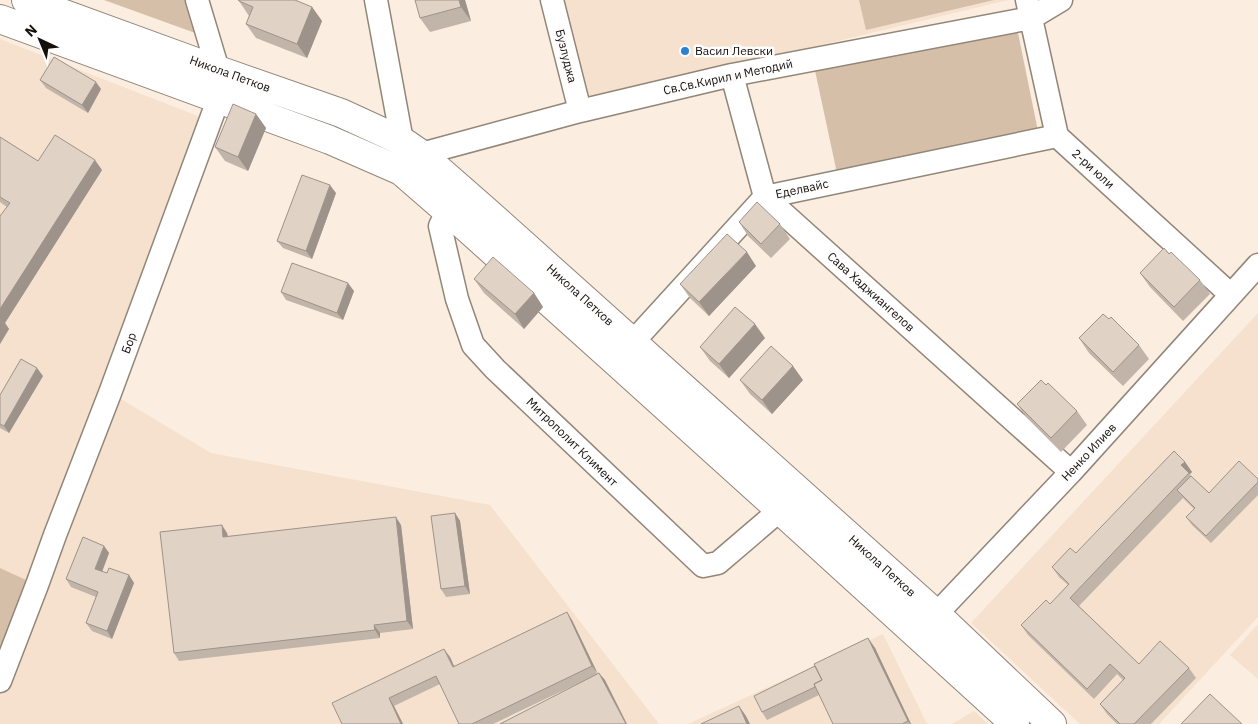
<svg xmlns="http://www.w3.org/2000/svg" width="1258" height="724" font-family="'IBM Plex Sans',sans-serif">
<rect width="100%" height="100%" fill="#fbeddf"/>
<path fill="#f5e1ce" d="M561 0H1008L585 102Z
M0 39 203 118 111 393 211 453 490 505 659 724H0Z
M1258 313V617L1159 724H1080L971 623Z
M1258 624V679L1230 655Z
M883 634 927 724H688Z
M974 711 988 724H952Z"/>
<path fill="#d6bfa8" d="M104 0H189L198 34Z
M859 0H994L866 30Z
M1016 23 1039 136 838 178 814 66Z
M0 568 37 585 0 681Z"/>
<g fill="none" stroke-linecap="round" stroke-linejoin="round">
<defs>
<path id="minor" d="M376 0 402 141V154
M552 0 580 111
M1027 0 1057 136 1231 295
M732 75 765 197 1071 472
M410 164 421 154 580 111 732 75 1031 18 1061 0
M447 212 440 226 457 299 473 345 495 369 703 566 718 563 780 510
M621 355 765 197 1057 136
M925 626 1071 472 1258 265
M0 681 37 585 55 535 110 393 218 100V70L197 0"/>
<path id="major" d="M26 0 218 70 341 113 402 141 421 154 485 210 936 614 1052 724
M0 19 330 140 401 171 469 230 615 361 780 510 1015 724"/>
</defs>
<use href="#minor" stroke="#928679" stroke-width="25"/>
<use href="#major" stroke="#928679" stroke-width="30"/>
<use href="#minor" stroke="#fff" stroke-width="22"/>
<use href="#major" stroke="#fff" stroke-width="28"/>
</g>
<path fill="#c1b5a9" d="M465 0 471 21 430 32 420 18Z
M239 1 312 7 322 21 307 58 256 38 246 24 249 16Z
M40 80 101 89 88 113 46 88Z
M256 114 266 128 248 171 225 161 215 147Z
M0 137 38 161 102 170 5 323 9 329 0 344 1 217 7 207 0 202Z
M336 193 312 259 283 248 277 241Z
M739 222 780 224 790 239 771 258 748 236Z
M1169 254 1200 280 1210 294 1183 321 1150 287 1140 273Z
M756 266 709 316 690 298 680 284Z
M474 279 534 293 543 307 524 329 484 293Z
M354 291 343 320 286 300 281 292Z
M765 338 729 378 710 361 700 347Z
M1079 338 1139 345 1149 359 1123 386 1089 353Z
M43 376 9 433 0 428V395Z
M740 380H803L772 414 750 394Z
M1046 385 1077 411 1087 425 1061 452 1027 418 1017 404Z
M1185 462 1192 472 1190 474 1191 476 1209 493 1258 479V495L1211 543 1192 525 1186 517 1194 509 1183 498 1079 606 1139 664 1189 668 1196 678 1151 724H1117L1107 714 1100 704 1123 680 1117 674 1094 699 1028 635 1021 625 1050 604 1068 585 1059 577 1052 567 1076 553Z
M455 513 460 521 470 594 446 597 441 589Z
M401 525 413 629 380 633V638L179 661 174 653 227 533 228 536Z
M104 546 109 553 102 572 107 573 129 575 134 583 112 639 92 631 86 623 96 597 71 587 66 579Z
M572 620 597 674 605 680 579 683 493 724H459L440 684 394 706 403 724H342L450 657 454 666Z
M868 638 875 648 911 724H833L819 695 767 720 762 712 815 666Z"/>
<path fill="#9d938a" d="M459 0H465L471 21 461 7Z
M312 7 322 21 307 58 297 44Z
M96 82 101 89 88 113 82 105Z
M256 114 266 128 248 171 238 157Z
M95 160 102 170 5 323 9 329 0 344V309Z
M330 185 336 193 312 259 306 251Z
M747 252 756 266 709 316 699 302Z
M348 283 354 291 343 320 337 313Z
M534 293 543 307 524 329 515 314Z
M755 324 765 338 729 378 719 364Z
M793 366 803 380 772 414 762 400Z
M37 368 43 376 9 433 4 426Z
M1185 462 1192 472 1190 474 1181 465Z
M455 513 460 521 470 594 465 586Z
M396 517 401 525 413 629 407 621Z
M222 525 227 533 229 544 223 537Z
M104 546 109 553 100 577 95 569Z
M129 575 134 583 112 639 107 631Z
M567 612 572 620 598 674 592 666Z
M374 625 380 633V638L375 630Z
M868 638 875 648 911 724H910L908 721Z
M444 649 450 657 458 675 453 667Z
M599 673 605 680 627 724H626Z
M389 698 394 706 403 724H401Z
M739 706 746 716 750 724H747Z"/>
<path fill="#e0d2c5" stroke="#9d938a" d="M238 0H295L312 7 297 44 246 24 253 7 239 1Z
M415 0H459L461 7 420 18Z
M54 57 96 82 82 105 40 80Z
M233 104 256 114 238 157 215 147Z
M55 135 95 160 0 309V216L10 203 0 197V137L38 161Z
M302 175 330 185 306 251 277 241Z
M757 202 780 224 761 244 739 222Z
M727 234 747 252 699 302 680 284Z
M1164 248 1169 254 1171 252 1200 280 1174 307 1140 273Z
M493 257 534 293 515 314 474 279Z
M292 263 348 283 337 313 281 292Z
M735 307 755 324 719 364 700 347Z
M1103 314 1109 319 1111 317 1139 345 1113 372 1079 338Z
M771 346 793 366 762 400 740 380Z
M21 359 37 368 4 426 0 424V395Z
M1041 380 1046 385 1048 383 1077 411 1051 438 1017 404Z
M1174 451 1185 462 1181 465 1189 473 1070 598 1139 664 1160 641 1189 668 1134 724H1120L1100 704 1125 678 1110 664 1087 689 1021 625 1046 600 1050 604 1069 584 1052 567 1070 548 1076 553Z
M1239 461 1258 479V482L1206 536 1186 517 1195 508 1177 490 1191 476 1209 493Z
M455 513 465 586 441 589 431 516Z
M396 517 407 621 374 625 375 630 174 653 160 532 222 525 223 537Z
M83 537 104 546 95 569 107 573 109 568 129 575 107 631 86 623 98 592 66 579Z
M567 612 592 666 472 724H459L436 676 389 698 401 724H342L332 703 444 649 453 667Z
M868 638 908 721 902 724H833L814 684 822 680 814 664Z
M815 666 822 680 814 684 815 687 762 712 754 696Z
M599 673 626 724H500Z
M1210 694 1242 724H1181Z
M739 706 747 724H701Z"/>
<circle fill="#2981cf" stroke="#fdfdfd" stroke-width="2" cx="685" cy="51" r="5"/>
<g text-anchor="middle" stroke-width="5" stroke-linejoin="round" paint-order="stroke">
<g font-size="12" fill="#140f0b" stroke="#fdfdfd" text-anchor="start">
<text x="695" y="55">Васил Левски</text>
</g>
<g font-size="12" fill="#140f0b" stroke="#fdfdfd">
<text transform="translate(566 56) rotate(76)" y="4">Бузлуджа</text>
<text transform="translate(230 74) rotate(20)" y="4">Никола Петков</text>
<text transform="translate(728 77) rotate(-12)" y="4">Св.Св.Кирил и Методий</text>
<text transform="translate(1093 169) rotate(42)" y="4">2-ри юли</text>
<text transform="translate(802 189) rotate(-12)" y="4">Еделвайс</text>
<text transform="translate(871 292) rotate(42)" y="4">Сава Хаджиангелов</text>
<text transform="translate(580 295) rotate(42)" y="4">Никола Петков</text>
<text transform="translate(129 343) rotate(-70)" y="4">Бор</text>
<text transform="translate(572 442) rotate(44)" y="4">Митрополит Климент</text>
<text transform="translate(1089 452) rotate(-47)" y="4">Ненко Илиев</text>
<text transform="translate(882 566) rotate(42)" y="4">Никола Петков</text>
</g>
</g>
<g transform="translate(40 40) rotate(316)" stroke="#fdfdfd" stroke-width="4" paint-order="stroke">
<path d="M0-4L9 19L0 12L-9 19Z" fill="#140f0b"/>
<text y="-8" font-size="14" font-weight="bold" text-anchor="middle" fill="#140f0b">N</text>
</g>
</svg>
